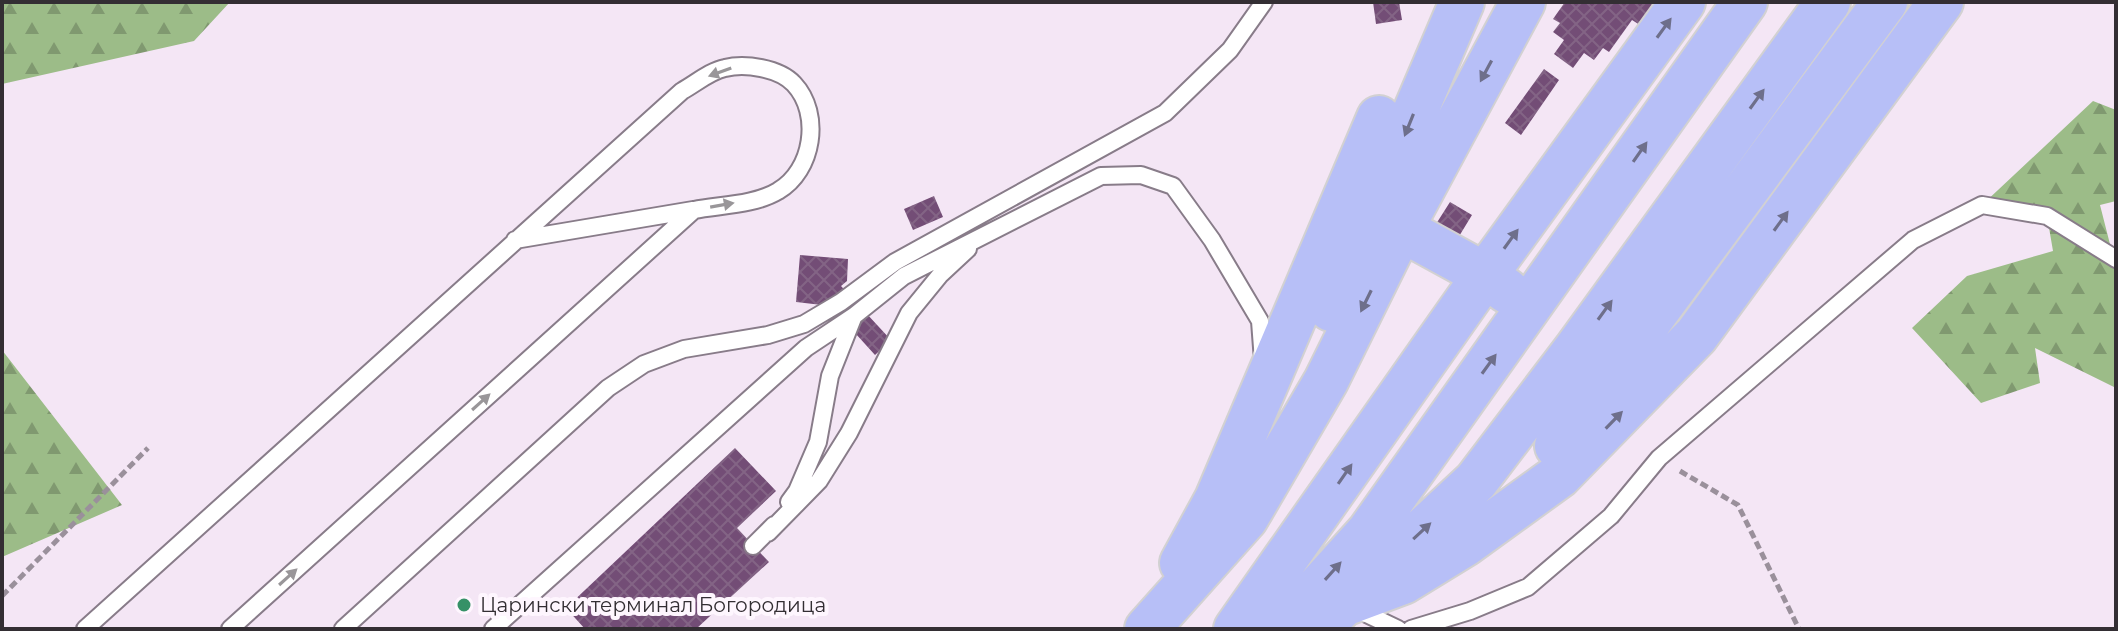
<svg xmlns="http://www.w3.org/2000/svg" width="2118" height="631" font-family="Montserrat,sans-serif">
<defs>
<pattern id="forest-firs" width="22" height="20" patternUnits="userSpaceOnUse" patternTransform="scale(2)"><rect width="22" height="20" fill="#9cbc88"/><path d="M5 1l3.5 6h-7zM16 11l3.5 6h-7z" fill="#809970"/></pattern>
<pattern id="building-cross-hatch" width="8" height="8" patternUnits="userSpaceOnUse" patternTransform="scale(2)"><rect width="8" height="8" fill="#734d76"/><path d="M0 0l8 8M0 8l8-8" fill="none" stroke="#836485"/></pattern>
</defs>
<rect width="100%" height="100%" fill="#f4e6f5"/>
<path fill="url(#forest-firs)" d="M2 2H230L194 41 2 84Z
M2093 101 2116 110V201L2100 205 2113 256 2116 259V388L2035 348 2040 383 1981 403 1912 328 1967 276 2053 251 2047 216 1982 205Z
M2 350 122 505 2 557Z"/>
<path fill="url(#building-cross-hatch)" d="M1373 2H1399L1402 20 1376 24Z
M1565 2H1661L1643 27 1632 20 1609 52 1603 48 1594 60 1584 53 1573 68 1554 54 1564 40 1553 32 1560 23 1553 19Z
M1544 69 1559 80 1521 135 1505 123Z
M934 196 943 217 913 230 904 209Z
M1450 202 1472 215 1458 238 1436 224Z
M800 255 848 259 847 281 841 286 891 340 875 355 826 301 822 305 796 302Z
M735 448 776 491 737 528 769 562 696 629H585L566 608Z"/>
<g fill="none" stroke-linecap="round" stroke-linejoin="round">
<defs>
<path id="lane" d="M515 240 693 210
M789 502 797 491 818 442 830 376 853 318
M768 533 819 481 849 433 909 313 940 275 968 249
M753 546 774 525
M1352 607 1398 629
M85 629 682 91C695 84 710 71 725 68 745 63 779 68 794 84 822 114 813 171 778 191 755 205 720 205 694 210L230 629
M343 629 608 388 644 364 684 349 768 335 804 324 841 302 895 262 1165 113 1230 50 1264 2
M493 629 806 348 854 316 904 276 1101 176 1141 175 1173 186 1212 240 1260 321 1263 361
M1411 629 1470 611 1528 587 1611 516 1659 458 1913 240 1982 205 2047 216 2116 259"/>
<path id="highway" d="M1401 229 1485 275 1507 291
M1331 309 1462 2
M1557 446 1885 2
M1182 563 1217 499 1379 118
M1344 604 1403 582 1465 544 1559 476 1696 336 1941 2
M1147 629 1246 518 1326 381 1401 229 1523 2
M1236 629 1485 275 1683 2
M1281 629 1369 532 1745 2
M1317 629 1476 481 1577 348 1828 2"/>
</defs>
<use href="#lane" stroke="#887c89" stroke-width="20"/>
<use href="#highway" stroke="#d2d1d2" stroke-width="48"/>
<path stroke="#9a909b" stroke-width="5" stroke-dasharray="8 4" stroke-linecap="butt" d="M1680 471 1738 505 1799 629
M2 596 148 448"/>
<use href="#lane" stroke="#fff" stroke-width="16"/>
<use href="#highway" stroke="#b7bff7" stroke-width="44"/>
</g>
<defs><path id="oneway-solid" d="M-6-.8H1V-3.2L6.5 0L1 3.2V.8H-6Z" transform="scale(2)"/></defs>
<g fill="#6e6f8b">
<use href="#oneway-solid" transform="translate(1664 28) rotate(-54)"/>
<use href="#oneway-solid" transform="translate(1486 71) rotate(118)"/>
<use href="#oneway-solid" transform="translate(1757 99) rotate(-54)"/>
<use href="#oneway-solid" transform="translate(1409 125) rotate(112)"/>
<use href="#oneway-solid" transform="translate(1640 152) rotate(-55)"/>
<use href="#oneway-solid" transform="translate(1781 221) rotate(-54)"/>
<use href="#oneway-solid" transform="translate(1511 239) rotate(-54)"/>
<use href="#oneway-solid" transform="translate(1366 301) rotate(116)"/>
<use href="#oneway-solid" transform="translate(1605 310) rotate(-54)"/>
<use href="#oneway-solid" transform="translate(1489 364) rotate(-54)"/>
<use href="#oneway-solid" transform="translate(1614 420) rotate(-46)"/>
<use href="#oneway-solid" transform="translate(1345 474) rotate(-55)"/>
<use href="#oneway-solid" transform="translate(1422 531) rotate(-43)"/>
<use href="#oneway-solid" transform="translate(1333 571) rotate(-48)"/>
</g>
<g fill="#999699">
<use href="#oneway-solid" transform="translate(720 72) rotate(160)"/>
<use href="#oneway-solid" transform="translate(722 205) rotate(-10)"/>
<use href="#oneway-solid" transform="translate(481 402) rotate(-42)"/>
<use href="#oneway-solid" transform="translate(288 577) rotate(-42)"/>
</g>
<circle fill="#369167" stroke="#fef6fe" stroke-width="3" cx="464" cy="605" r="8"/>
<g text-anchor="middle" stroke-width="8" stroke-linejoin="round" paint-order="stroke">
<g font-size="20" fill="#332e33" stroke="#fef6fe" text-anchor="start">
<text x="480" y="612">Царински терминал Богородица</text>
</g>
</g>
<rect width="2118" height="631" fill="none" stroke="#332e33" stroke-width="8"/>
</svg>
